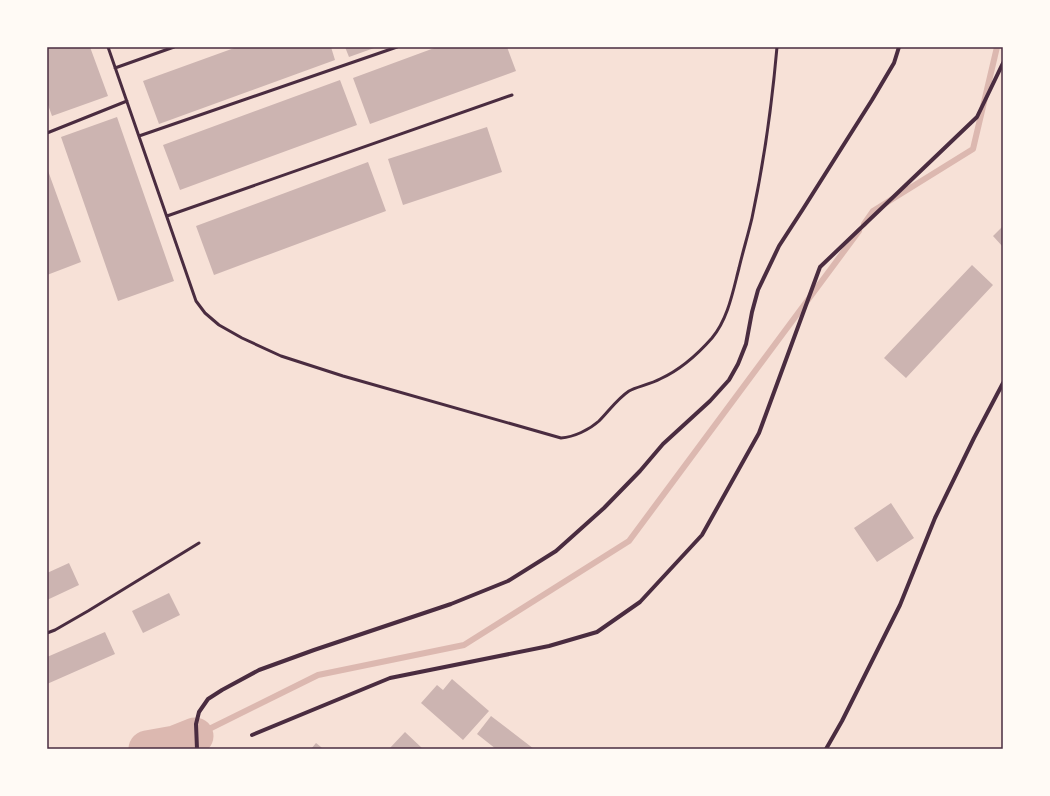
<svg xmlns="http://www.w3.org/2000/svg" width="1050" height="796" font-family="'Open Sans',sans-serif">
<rect width="100%" height="100%" fill="#f7e1d7"/>
<g fill="none" stroke-linecap="round" stroke-linejoin="round">
<path stroke="#dcb8b0" stroke-width="6" d="M864 224 873 211 973 149 997 47
M195 736 318 675 464 645 629 541 859 231"/>
<path stroke="#dcb8b0" stroke-width="37" d="M147 749 175 744 195 736"/>
</g>
<path fill="#ccb4b1" d="M47 47H90L108 96 52 116 47 102Z
M237 47H331L335 60 159 124 143 81Z
M345 47H377L349 57Z
M437 47H507L516 71 370 124 353 78Z
M340 80 357 125 180 190 163 145Z
M117 117 174 281 118 301 61 137Z
M487 127 502 172 403 205 388 159Z
M368 162 386 211 214 275 196 226Z
M47 168 81 262 47 275Z
M1003 226V247L993 236Z
M972 265 993 285 906 378 884 358Z
M891 503 914 538 877 562 854 528Z
M69 563 79 585 47 600V573Z
M169 593 180 615 143 633 132 611Z
M105 632 115 654 47 684V657Z
M452 679 489 711 463 740 421 703 437 685 443 690Z
M491 716 534 749H496L477 734Z
M405 732 423 749H389Z
M316 743 321 747 323 749H311Z"/>
<g fill="none" stroke-linecap="round" stroke-linejoin="round">
<path stroke="#4a2c40" stroke-width="3" d="M108 47 196 301 205 313 219 325 242 338 281 356 343 376 561 438C574 437 589 430 599 421 609 411 617 399 629 391 636 387 651 384 660 379 680 370 697 355 712 338 728 319 733 291 739 268 743 251 748 235 752 218 764 162 772 104 777 47
M115 68 174 47
M47 133 127 101
M139 136 397 47
M167 216 512 95
M47 633 55 630 88 611 199 543"/>
<path stroke="#4a2c40" stroke-width="4" d="M252 735 390 678 549 646 597 632 640 602 702 535 759 433 820 267 977 117 1003 63
M197 749 196 724 199 712 208 699 222 690 259 670 314 650 451 604 508 581 556 551 604 508 640 471 663 444 710 401 729 380 738 364 746 344 752 312 758 290 779 246 803 209 872 100 894 63 899 47
M826 749 842 721 900 605 935 518 974 438 1003 383"/>
</g>
<rect width="1050" height="796" fill="none" stroke="#fffaf5" stroke-width="96"/>
<rect x="48" y="48" width="954" height="700" fill="none" stroke="#4a2c40" stroke-width="1.5"/>
</svg>
